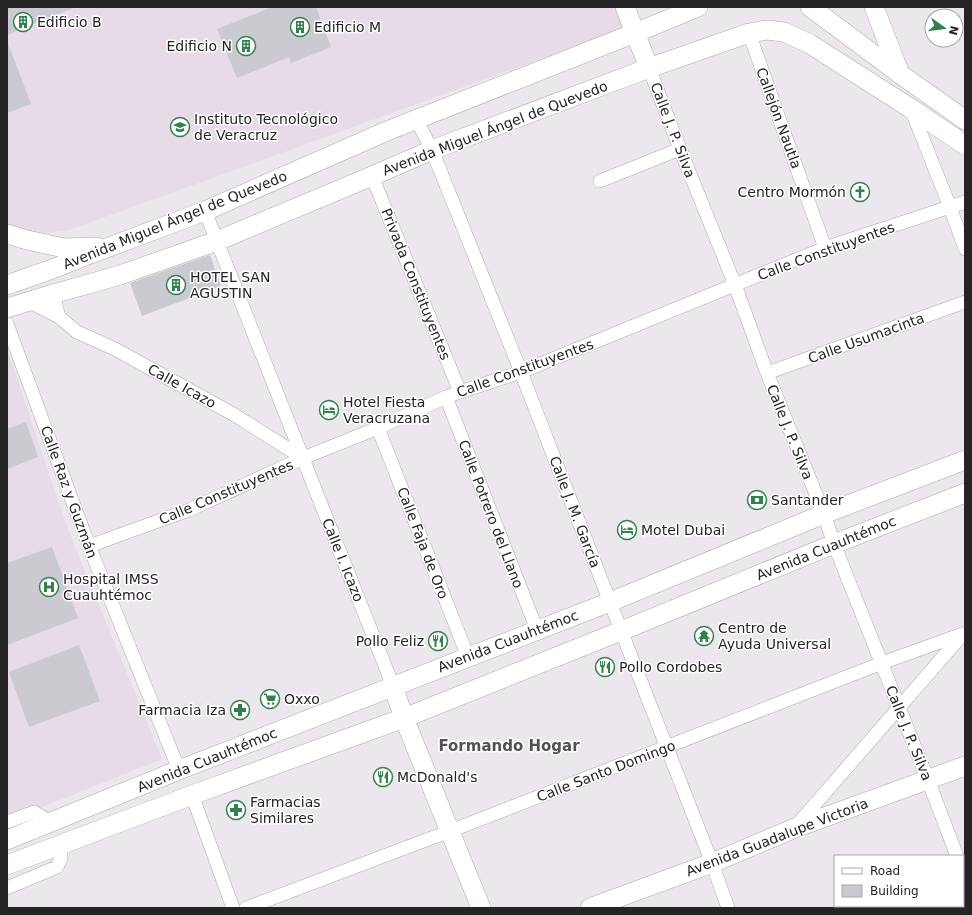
<svg xmlns="http://www.w3.org/2000/svg" width="972" height="915" font-family="'DejaVu Sans',sans-serif">
<rect width="100%" height="100%" fill="#ebe7ec"/>
<path fill="#e6dbe6" d="M7 7H618L626 28 69 230 40 234 7 226Z
M7 349 67 527 162 759 7 821Z"/>
<path fill="#cbcad0" d="M7 7H76L7 35Z
M272 7H316L331 47 291 63 289 57 237 78 217 29Z
M7 43H8L31 104 7 113Z
M210 255 221 286 142 316 130 283Z
M26 422 38 457 7 469V429Z
M52 547 78 618 7 645V563Z
M79 645 100 701 29 727 9 672Z"/>
<g fill="none" stroke-linecap="round" stroke-linejoin="round">
<defs>
<path id="street" d="M749 33 825 248
M649 68 680 149 735 285 767 373 824 514 834 544 928 780 957 856
M911 109 950 207 965 249
M416 119 432 150 521 372 610 602 712 863 728 908
M372 176 460 392
M600 181 680 149
M205 211 247 317 393 686
M53 294 59 317 77 332 115 349 233 414 303 458
M28 301 59 317
M7 324 89 546 179 770
M767 373 965 302
M446 397 537 630
M378 428 468 657
M89 546 189 510 303 458 378 428 446 397 460 392 521 372 825 248 965 202
M192 795 233 908
M7 822 34 812 52 823
M796 826 963 634
M963 873 965 879
M7 888 57 867 61 858 60 845
M246 908 450 831 882 663 965 633"/>
<path id="secondary" d="M625 7 649 68
M810 7 900 74 965 120
M874 7 900 74
M7 234 27 240 64 248 97 247
M7 285 55 268 85 256 205 211 387 131 635 33 698 7
M7 308 53 294 120 275 217 241 372 176 432 150 649 68 749 33 767 30 784 32 810 44 910 108 965 145
M393 686 404 718 481 908
M7 840 179 770 610 602 824 514 965 460
M7 865 192 795 404 718 621 631 834 544 965 493
M590 908 712 863 795 828 965 766"/>
</defs>
<use href="#street" stroke="#ada8ad" stroke-width="14"/>
<use href="#secondary" stroke="#ada8ad" stroke-width="20"/>
<use href="#street" stroke="#fff" stroke-width="13"/>
<use href="#secondary" stroke="#fff" stroke-width="19"/>
</g>
<defs>
<symbol id="building-ring" viewBox="-11 -11 22 22"><circle r="9.5" fill="#fff" stroke="#32804f" stroke-width="1.5"/><path d="M-4-6H4V6H1V3H-1V6H-4ZM-2.5-4.3h1.7v1.8h-1.7ZM.8-4.3h1.7v1.8H.8ZM-2.5-1h1.7V.8h-1.7ZM.8-1h1.7V.8H.8Z" fill="#32804f"/></symbol>
<symbol id="university-ring" viewBox="-11 -11 22 22"><circle r="9.5" fill="#fff" stroke="#32804f" stroke-width="1.5"/><path d="M0-5L7-2L0 1L-7-2ZM-4 1L0 2.5L4 1V4Q0 6-4 4Z" fill="#32804f"/></symbol>
<symbol id="church-ring" viewBox="-11 -11 22 22"><circle r="9.5" fill="#fff" stroke="#32804f" stroke-width="1.5"/><path d="M-1.2-6h2.4v3.5h3.3v2.4h-3.3V6h-2.4V-.1h-3.3v-2.4h3.3Z" fill="#32804f"/></symbol>
<symbol id="hotel-ring" viewBox="-11 -11 22 22"><circle r="9.5" fill="#fff" stroke="#32804f" stroke-width="1.5"/><path d="M-6-4.5h1.5V1H6V5H4.5V3h-9V5H-6ZM-4 0a1.8 1.8 0 1 1 3.6 0ZM.5 0V-2.5h3Q6-2.5 6 0Z" fill="#32804f"/></symbol>
<symbol id="bank-ring" viewBox="-11 -11 22 22"><circle r="9.5" fill="#fff" stroke="#32804f" stroke-width="1.5"/><path d="M-6-4H6V4H-6ZM0-2.3a2.3 2.3 0 1 0 0 4.6a2.3 2.3 0 1 0 0-4.6Z" fill="#32804f"/></symbol>
<symbol id="hospital-ring" viewBox="-11 -11 22 22"><circle r="9.5" fill="#fff" stroke="#32804f" stroke-width="1.5"/><path d="M-5-5h3v3.5h4V-5h3V5h-3V1.5h-4V5h-3Z" fill="#32804f"/></symbol>
<symbol id="temple-ring" viewBox="-11 -11 22 22"><circle r="9.5" fill="#fff" stroke="#32804f" stroke-width="1.5"/><path d="M0-6L5-2H3V0L6.5 2.5H4V6H1.5V3h-3V6H-4V2.5H-6.5L-3 0V-2H-5Z" fill="#32804f"/></symbol>
<symbol id="restaurant-ring" viewBox="-11 -11 22 22"><circle r="9.5" fill="#fff" stroke="#32804f" stroke-width="1.5"/><path d="M-5-6h1v4h1v-4h1v4h1v-4h1v5L-1.5 .5V6h-2V.5L-5-1ZM5-6V6H3V1.5H1.5Q1.5-4 5-6Z" fill="#32804f"/></symbol>
<symbol id="supermarket-ring" viewBox="-11 -11 22 22"><circle r="9.5" fill="#fff" stroke="#32804f" stroke-width="1.5"/><path d="M-6-5.5h2.5l.6 2H6L4.5 2H-2.5L-4.4-4H-6ZM-1.5 3.2a1.3 1.3 0 1 0 .1 0ZM3 3.2a1.3 1.3 0 1 0 .1 0Z" fill="#32804f"/></symbol>
<symbol id="pharmacy-ring" viewBox="-11 -11 22 22"><circle r="9.5" fill="#fff" stroke="#32804f" stroke-width="1.5"/><path d="M-2-6h4v4h4v4h-4v4h-4v-4h-4v-4h4Z" fill="#32804f"/></symbol>
</defs>
<g fill-rule="evenodd">
<use href="#building-ring" x="12" y="11" width="22" height="22"/>
<use href="#building-ring" x="289" y="16" width="22" height="22"/>
<use href="#building-ring" x="235" y="35" width="22" height="22"/>
<use href="#university-ring" x="169" y="116" width="22" height="22"/>
<use href="#church-ring" x="849" y="181" width="22" height="22"/>
<use href="#building-ring" x="165" y="274" width="22" height="22"/>
<use href="#hotel-ring" x="318" y="399" width="22" height="22"/>
<use href="#bank-ring" x="746" y="489" width="22" height="22"/>
<use href="#hotel-ring" x="616" y="519" width="22" height="22"/>
<use href="#hospital-ring" x="38" y="576" width="22" height="22"/>
<use href="#temple-ring" x="693" y="625" width="22" height="22"/>
<use href="#restaurant-ring" x="427" y="630" width="22" height="22"/>
<use href="#restaurant-ring" x="594" y="656" width="22" height="22"/>
<use href="#supermarket-ring" x="259" y="688" width="22" height="22"/>
<use href="#pharmacy-ring" x="229" y="699" width="22" height="22"/>
<use href="#restaurant-ring" x="372" y="766" width="22" height="22"/>
<use href="#pharmacy-ring" x="225" y="799" width="22" height="22"/>
</g>
<g text-anchor="middle" stroke-width="3" stroke-linejoin="round" paint-order="stroke">
<g font-size="14" fill="#252325" stroke="#fff" text-anchor="start">
<text x="37" y="27">Edificio B</text>
<text x="314" y="32">Edificio M</text>
<text x="232" y="51" text-anchor="end">Edificio N</text>
<text x="194" y="124">Instituto Tecnológico<tspan x="194" dy="16">de Veracruz</tspan></text>
<text x="846" y="197" text-anchor="end">Centro Mormón</text>
<text x="190" y="282">HOTEL SAN<tspan x="190" dy="16">AGUSTIN</tspan></text>
<text x="343" y="407">Hotel Fiesta<tspan x="343" dy="16">Veracruzana</tspan></text>
<text x="771" y="505">Santander</text>
<text x="641" y="535">Motel Dubai</text>
<text x="63" y="584">Hospital IMSS<tspan x="63" dy="16">Cuauhtémoc</tspan></text>
<text x="718" y="633">Centro de<tspan x="718" dy="16">Ayuda Universal</tspan></text>
<text x="424" y="646" text-anchor="end">Pollo Feliz</text>
<text x="619" y="672">Pollo Cordobes</text>
<text x="284" y="704">Oxxo</text>
<text x="226" y="715" text-anchor="end">Farmacia Iza</text>
<text x="397" y="782">McDonald's</text>
<text x="250" y="807">Farmacias<tspan x="250" dy="16">Similares</tspan></text>
</g>
<g font-size="14" fill="#252325" stroke="#fff">
<text transform="translate(779 118) rotate(70)" y="5">Callejón Nautla</text>
<text transform="translate(495 128) rotate(-21)" y="5">Avenida Miguel Ángel de Quevedo</text>
<text transform="translate(673 130) rotate(69)" y="5">Calle J. P. Silva</text>
<text transform="translate(175 220) rotate(-22)" y="5">Avenida Miguel Ángel de Quevedo</text>
<text transform="translate(826 251) rotate(-20)" y="5">Calle Constituyentes</text>
<text transform="translate(416 284) rotate(68)" y="5">Privada Constituyentes</text>
<text transform="translate(866 338) rotate(-20)" y="5">Calle Usumacinta</text>
<text transform="translate(525 368) rotate(-20)" y="5">Calle Constituyentes</text>
<text transform="translate(182 386) rotate(29)" y="5">Calle Icazo</text>
<text transform="translate(790 432) rotate(68)" y="5">Calle J. P. Silva</text>
<text transform="translate(69 492) rotate(70)" y="5">Calle Raz y Guzmán</text>
<text transform="translate(226 492) rotate(-23)" y="5">Calle Constituyentes</text>
<text transform="translate(575 512) rotate(69)" y="5">Calle J. M. García</text>
<text transform="translate(491 514) rotate(69)" y="5">Calle Potrero del Llano</text>
<text transform="translate(423 543) rotate(69)" y="5">Calle Faja de Oro</text>
<text transform="translate(826 548) rotate(-22)" y="5">Avenida Cuauhtémoc</text>
<text transform="translate(343 560) rotate(68)" y="5">Calle I. Icazo</text>
<text transform="translate(508 641) rotate(-21)" y="5">Avenida Cuauhtémoc</text>
<text transform="translate(909 733) rotate(68)" y="5">Calle J. P. Silva</text>
<text transform="translate(207 760) rotate(-22)" y="5">Avenida Cuauhtémoc</text>
<text transform="translate(606 771) rotate(-21)" y="5">Calle Santo Domingo</text>
<text transform="translate(777 837) rotate(-21)" y="5">Avenida Guadalupe Victoria</text>
</g>
<g font-size="15" font-weight="bold" fill="#545054" stroke="#fff">
<text x="509" y="751">Formando Hogar</text>
</g>
</g>
<rect width="972" height="915" fill="none" stroke="#252325" stroke-width="16"/>
<rect x="834" y="855" width="130" height="52" fill="#ffffff" stroke="#a8a7a8"/>
<rect x="842" y="868" width="20" height="6" fill="#ffffff" stroke="#a8a7a8"/>
<text x="870" y="875" font-size="12" fill="#252325">Road</text>
<rect x="842" y="885" width="20" height="12" fill="#cbcad0" stroke="#a8a7a8"/>
<text x="870" y="895" font-size="12" fill="#252325">Building</text>
<g transform="translate(944 28) rotate(104)"><circle r="19" fill="#ffffff" stroke="#a8a7a8"/>
<path d="M0-3L7 15L0 10L-7 15Z" fill="#32804f"/>
<text y="-6" font-size="11" font-weight="bold" text-anchor="middle" fill="#252325">N</text>
</g>
</svg>
